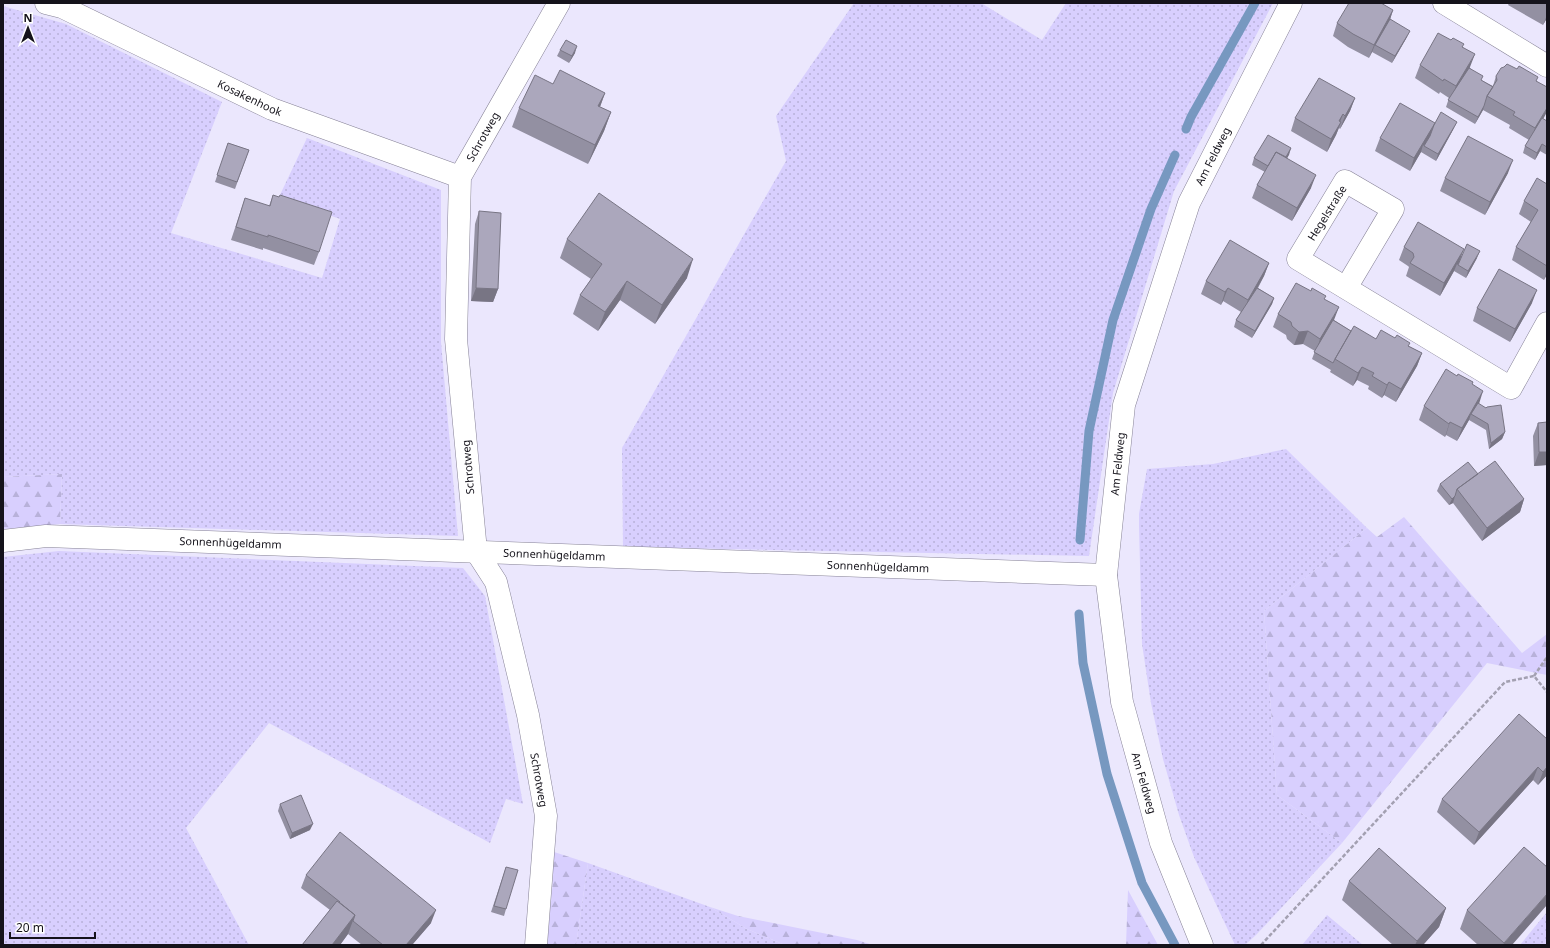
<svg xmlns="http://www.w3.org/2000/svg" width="1550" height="948" font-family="'Noto Sans',sans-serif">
<defs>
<pattern id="grass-dots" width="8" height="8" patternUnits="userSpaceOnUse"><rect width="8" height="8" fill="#d8cffe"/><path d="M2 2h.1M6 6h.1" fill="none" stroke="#b8b1d9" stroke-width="1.8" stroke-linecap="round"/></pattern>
<pattern id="forest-firs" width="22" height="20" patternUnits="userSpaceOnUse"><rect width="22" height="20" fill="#d8cffe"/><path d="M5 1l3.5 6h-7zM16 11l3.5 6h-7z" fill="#b8b1d9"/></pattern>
</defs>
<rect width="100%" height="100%" fill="#ebe7fd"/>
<path fill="url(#grass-dots)" d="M854 3H981L1042 40 1066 3H1273L1174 191 1113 393 1089 556 623 547 622 448 786 161 776 116Z
M3 6 66 24 222 102 171 233 322 278 340 219 279 197 307 138 441 190V342L458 536 60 524 62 474 3 477Z
M1286 449 1367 528 1264 611 1277 795 1342 843 1256 935 1245 945H1235L1194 857 1179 815 1163 759 1151 703 1142 644 1139 526V514L1147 469 1213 464Z
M59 551 463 568 485 596 523 804 506 799 490 843 269 723 186 828 249 945H3V557Z
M588 863 710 907 747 929 785 945H576Z
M1547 912V945H1520Z
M1327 915 1363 945H1302Z"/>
<path fill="url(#forest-firs)" d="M62 474 60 524 3 529V477Z
M1404 517 1522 653 1547 634V675L1487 663 1342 843 1277 795 1264 611 1367 528 1377 537Z
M551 851 588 863 576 945H547L553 880Z
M1128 890 1158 945H1126Z
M710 907 738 916 857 940 873 945H785L747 929Z"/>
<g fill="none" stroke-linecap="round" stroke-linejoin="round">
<path stroke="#7798c0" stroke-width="9" d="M1186 129 1191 117 1255 3
M1080 540 1089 431 1113 320 1151 209 1175 155
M1079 614 1083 663 1107 774 1142 883 1175 945"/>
<defs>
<g id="minor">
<path id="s1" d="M46 3 62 7 272 109 460 177"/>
<path d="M1444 3 1547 66"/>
<path d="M1346 288 1393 209 1345 181 1298 259 1511 388 1547 323"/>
<path id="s2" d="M3 541 46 536 1106 575"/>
<path id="s3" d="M536 945 546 816 528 715 496 582 476 551 456 339 460 177 559 3"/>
</g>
<g id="tertiary">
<path id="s4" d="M1202 945 1161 843 1122 702 1106 575 1124 405 1189 203 1291 3"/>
</g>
</defs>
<use href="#minor" stroke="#868296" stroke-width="23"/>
<use href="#tertiary" stroke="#868296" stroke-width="23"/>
<path stroke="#a3a0b1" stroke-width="2.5" stroke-dasharray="4 2" stroke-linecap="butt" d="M1534 676 1547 657
M1261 945 1505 682 1534 676 1547 692"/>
<use href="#minor" stroke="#fff" stroke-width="22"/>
<use href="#tertiary" stroke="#fff" stroke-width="22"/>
</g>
<path fill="#9390a2" d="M1509 3H1547V18L1543 25 1508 5Z
M1393 10 1390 19 1407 37 1392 63 1372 52 1369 58 1348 47 1333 36 1337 23Z
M1463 47 1470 68 1481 80 1493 86 1496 76 1537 81 1543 119 1547 121V155L1540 151 1535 160 1523 153 1525 146 1529 140 1509 128 1510 125 1483 110 1475 124 1446 107 1449 98 1440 92 1439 94 1415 78 1420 65Z
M560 50 575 53 569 63 557 56Z
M553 84 605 93 600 107 611 112 604 131 588 164 512 127 519 108Z
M1355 98 1350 111 1340 129 1339 128 1336 135 1327 152 1291 131 1295 118Z
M1454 128 1436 161 1421 152 1410 171 1375 151 1380 138Z
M228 143 249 150 235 189 215 182Z
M1291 148 1287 158 1311 188 1292 221 1252 198 1257 185 1265 172 1252 165 1254 158Z
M1508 173 1485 215 1440 191 1445 178Z
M1547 184V274L1544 280 1512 260 1516 247 1531 222 1519 214 1524 201Z
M273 195 319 252 314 265 263 248V250L231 240 245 198 269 206Z
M479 211 498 289 493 302 471 301 475 224Z
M567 239 687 278 655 324 620 300 598 331 573 314 580 295 591 279 560 258Z
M1404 247 1477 258 1466 278 1454 271 1440 296 1406 276 1409 267 1408 266 1399 260Z
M1269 263 1264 276 1258 288 1274 298 1272 304 1252 338 1234 327 1236 320 1241 312 1223 301 1221 305 1201 294 1206 281Z
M1325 300 1334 320 1351 331 1376 339 1409 346 1422 353 1417 366 1396 402 1384 395 1382 398 1368 389 1369 386 1357 380 1353 386 1330 372 1331 370 1312 359 1315 351 1303 344 1294 345 1287 339 1286 335 1273 327 1278 314Z
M1532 303 1510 342 1473 321 1477 308Z
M1457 376 1473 382 1472 384 1479 404 1505 432 1502 439 1489 449 1486 430 1469 420 1457 441 1446 435 1445 437 1419 420 1424 406Z
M1538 423 1547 465 1534 466 1533 436Z
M1478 474 1524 499 1520 512 1482 541 1453 503 1449 505 1437 491 1440 484Z
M1547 739V775L1538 785 1533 780 1474 845 1437 812 1442 799Z
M280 804 310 830 290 839 278 811Z
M506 867V909L504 916 491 912Z
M306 875 431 923 412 945H362L348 934 340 945H302L330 910 301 888Z
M1349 881 1446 908 1439 927 1423 945H1393L1342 900Z
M1467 910 1512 945H1478L1460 929Z"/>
<path fill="#787584" d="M1393 10 1389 23 1375 45 1372 52 1369 58 1374 45Z
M1547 15V18L1543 25Z
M1410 31 1407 37 1392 63 1395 56Z
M577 46 575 53 569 63 572 56Z
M1475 54 1470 67 1451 99 1456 86Z
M605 93 598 112V106Z
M1355 98 1350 111 1340 129 1345 116Z
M1484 106 1483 110 1475 124 1478 117Z
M1547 108V112L1531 141 1535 128Z
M611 112 604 131 588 164 595 145Z
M1343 114 1338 127 1341 122 1336 135 1327 152 1331 139 1339 121Z
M1457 122 1454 128 1436 161 1438 154Z
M1435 123 1430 136 1424 146 1423 145 1421 152 1410 171 1414 158Z
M1542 144 1540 151 1535 160 1537 153Z
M1291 148 1289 155 1280 170 1283 163Z
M1513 160 1508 173 1485 215 1490 202Z
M1316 175 1311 188 1292 221 1297 208Z
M1464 249 1459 262 1458 265 1457 264 1454 271 1440 296 1444 283Z
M1480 251 1477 258 1466 278 1468 271Z
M693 259 687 278 655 324 662 305Z
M1269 263 1264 276 1243 313 1248 300Z
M1547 270V274L1544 280Z
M627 281 620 300 598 331 605 312Z
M476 288 498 289 493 302 471 301Z
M1228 288 1223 301 1221 305 1225 292Z
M1537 290 1532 303 1510 342 1515 329Z
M1274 298 1272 304 1252 338 1255 331Z
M1339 307 1334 320 1316 352 1320 339Z
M1308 331 1303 344 1294 345 1299 332Z
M1422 353 1417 366 1396 402 1401 389Z
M1362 367 1357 380 1353 386 1358 373Z
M1389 382 1384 395 1382 398 1387 385Z
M1483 391 1479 404 1471 414 1469 420 1457 441 1462 428Z
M1450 422 1446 435 1445 437 1449 424Z
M1505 432 1502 439 1489 449 1491 443Z
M1539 452H1547V465L1534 466Z
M1455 496 1453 503 1449 505 1452 499Z
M1524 499 1520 512 1482 541 1487 528Z
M1538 767 1533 780 1474 845 1479 832Z
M1547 767V775L1538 785 1543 772Z
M313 824 310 830 290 839 292 833Z
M1547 894V905L1512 945H1503L1504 943Z
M1446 908 1439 927 1423 945H1415L1417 941Z
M436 910 431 923 412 945H406Z
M355 915 348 934 340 945H332Z"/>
<path fill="#aba7bc" stroke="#787584" d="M1349 3H1381L1393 10 1374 45 1353 34 1337 23Z
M1390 19 1410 31 1395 56 1375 45Z
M1438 33 1451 40 1453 38 1464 44 1462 47 1475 54 1456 86 1444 79 1443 81 1420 65Z
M566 40 577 46 572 56 560 50Z
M1507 64 1517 69 1519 66 1538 77 1536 81 1547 87V108L1535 128 1513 115 1515 112 1487 96 1497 80 1496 76 1501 68 1504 67Z
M1469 68 1483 76 1481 80 1493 87 1487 96 1484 106 1478 117 1448 100Z
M560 70 605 93 598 106 611 112 595 145 519 108 535 75 553 84Z
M1319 78 1355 98 1345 116 1343 114 1339 121 1341 122 1331 139 1295 118Z
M1400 103 1435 123 1414 158 1380 138Z
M1441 112 1457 122 1438 154 1424 146 1430 136 1434 125Z
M1542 118 1547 121V147L1542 144 1537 153 1525 146Z
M1268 135 1291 148 1286 157 1276 152 1268 166 1254 158Z
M1468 136 1513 160 1490 202 1445 178Z
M228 143 249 150 237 182 217 175Z
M1276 152 1316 175 1297 208 1257 185Z
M1537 178 1547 184V266L1516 247 1538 210 1524 201Z
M599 193 693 259 662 305 627 281 605 312 580 295 602 264 567 239Z
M273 195 279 197 280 195 332 212 319 252 268 235V237L236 227 245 198 270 206Z
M479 211 501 213 498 289 476 288Z
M1418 222 1464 249 1444 283 1410 263 1414 257 1413 253 1404 247Z
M1230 240 1269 263 1248 300 1228 288 1225 292 1206 281Z
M1467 244 1480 251 1468 271 1458 265Z
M1499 269 1537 290 1515 329 1477 308Z
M1296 283 1311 291 1312 288 1326 296 1324 299 1339 307 1320 339 1308 331 1299 332 1292 326 1291 322 1278 314Z
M1257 288 1274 298 1255 331 1236 320Z
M1333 320 1351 331 1335 359 1333 363 1314 352Z
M1354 326 1376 339 1381 330 1395 338 1397 335 1410 343 1408 346 1422 353 1401 389 1389 382 1387 385 1372 376 1374 373 1362 367 1358 373 1335 359Z
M1446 369 1457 376 1458 374 1473 382 1472 384 1483 391 1462 428 1450 422 1449 424 1424 406Z
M1478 403 1486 408 1487 407 1501 405 1505 432 1491 443 1488 424 1471 414Z
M1547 422V452H1539L1538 423Z
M1495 461 1524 499 1487 528 1457 489Z
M1468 462 1478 474 1457 489 1455 496 1452 499 1440 484Z
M1519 714 1547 739V767L1543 772 1538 767 1479 832 1442 799Z
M301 795 313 824 292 833 280 804Z
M340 832 436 910 406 945H383L353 921 355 915 339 902H340L306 875Z
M1524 847 1547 867V894L1504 943 1467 910Z
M1379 848 1446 908 1417 941 1349 881Z
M506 867 518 870 506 909 494 906Z
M337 901 355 915 332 945H302Z"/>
<g text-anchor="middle" stroke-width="3" stroke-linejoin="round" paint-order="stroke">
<g font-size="11" fill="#15131b" stroke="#fff">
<text dy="4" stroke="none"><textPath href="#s1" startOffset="225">Kosakenhook</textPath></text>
<text dy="4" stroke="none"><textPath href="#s3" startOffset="827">Schrotweg</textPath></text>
<text dy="4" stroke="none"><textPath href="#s4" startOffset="820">Am Feldweg</textPath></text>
<text transform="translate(1327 213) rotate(-58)" y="4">Hegelstraße</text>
<text dy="4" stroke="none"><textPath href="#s4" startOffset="496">Am Feldweg</textPath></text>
<text transform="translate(468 467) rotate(-95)" y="4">Schrotweg</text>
<text dy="4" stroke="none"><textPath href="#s2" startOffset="228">Sonnenhügeldamm</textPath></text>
<text dy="4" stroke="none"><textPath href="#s2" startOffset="552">Sonnenhügeldamm</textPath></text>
<text dy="4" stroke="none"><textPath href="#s2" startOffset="876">Sonnenhügeldamm</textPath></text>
<text transform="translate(539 780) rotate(80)" y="4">Schrotweg</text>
<text transform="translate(1144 783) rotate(74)" y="4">Am Feldweg</text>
</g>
</g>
<rect width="1550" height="948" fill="none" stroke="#15131b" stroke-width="8"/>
<g transform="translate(28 28)" stroke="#ffffff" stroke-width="3" paint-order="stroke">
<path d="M0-3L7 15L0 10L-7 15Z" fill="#15131b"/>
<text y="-6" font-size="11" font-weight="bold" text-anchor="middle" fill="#15131b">N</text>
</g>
<path d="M10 932v6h85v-6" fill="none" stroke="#15131b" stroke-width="2"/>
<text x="16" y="932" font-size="12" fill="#15131b" stroke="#ffffff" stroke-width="3" paint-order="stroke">20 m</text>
</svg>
